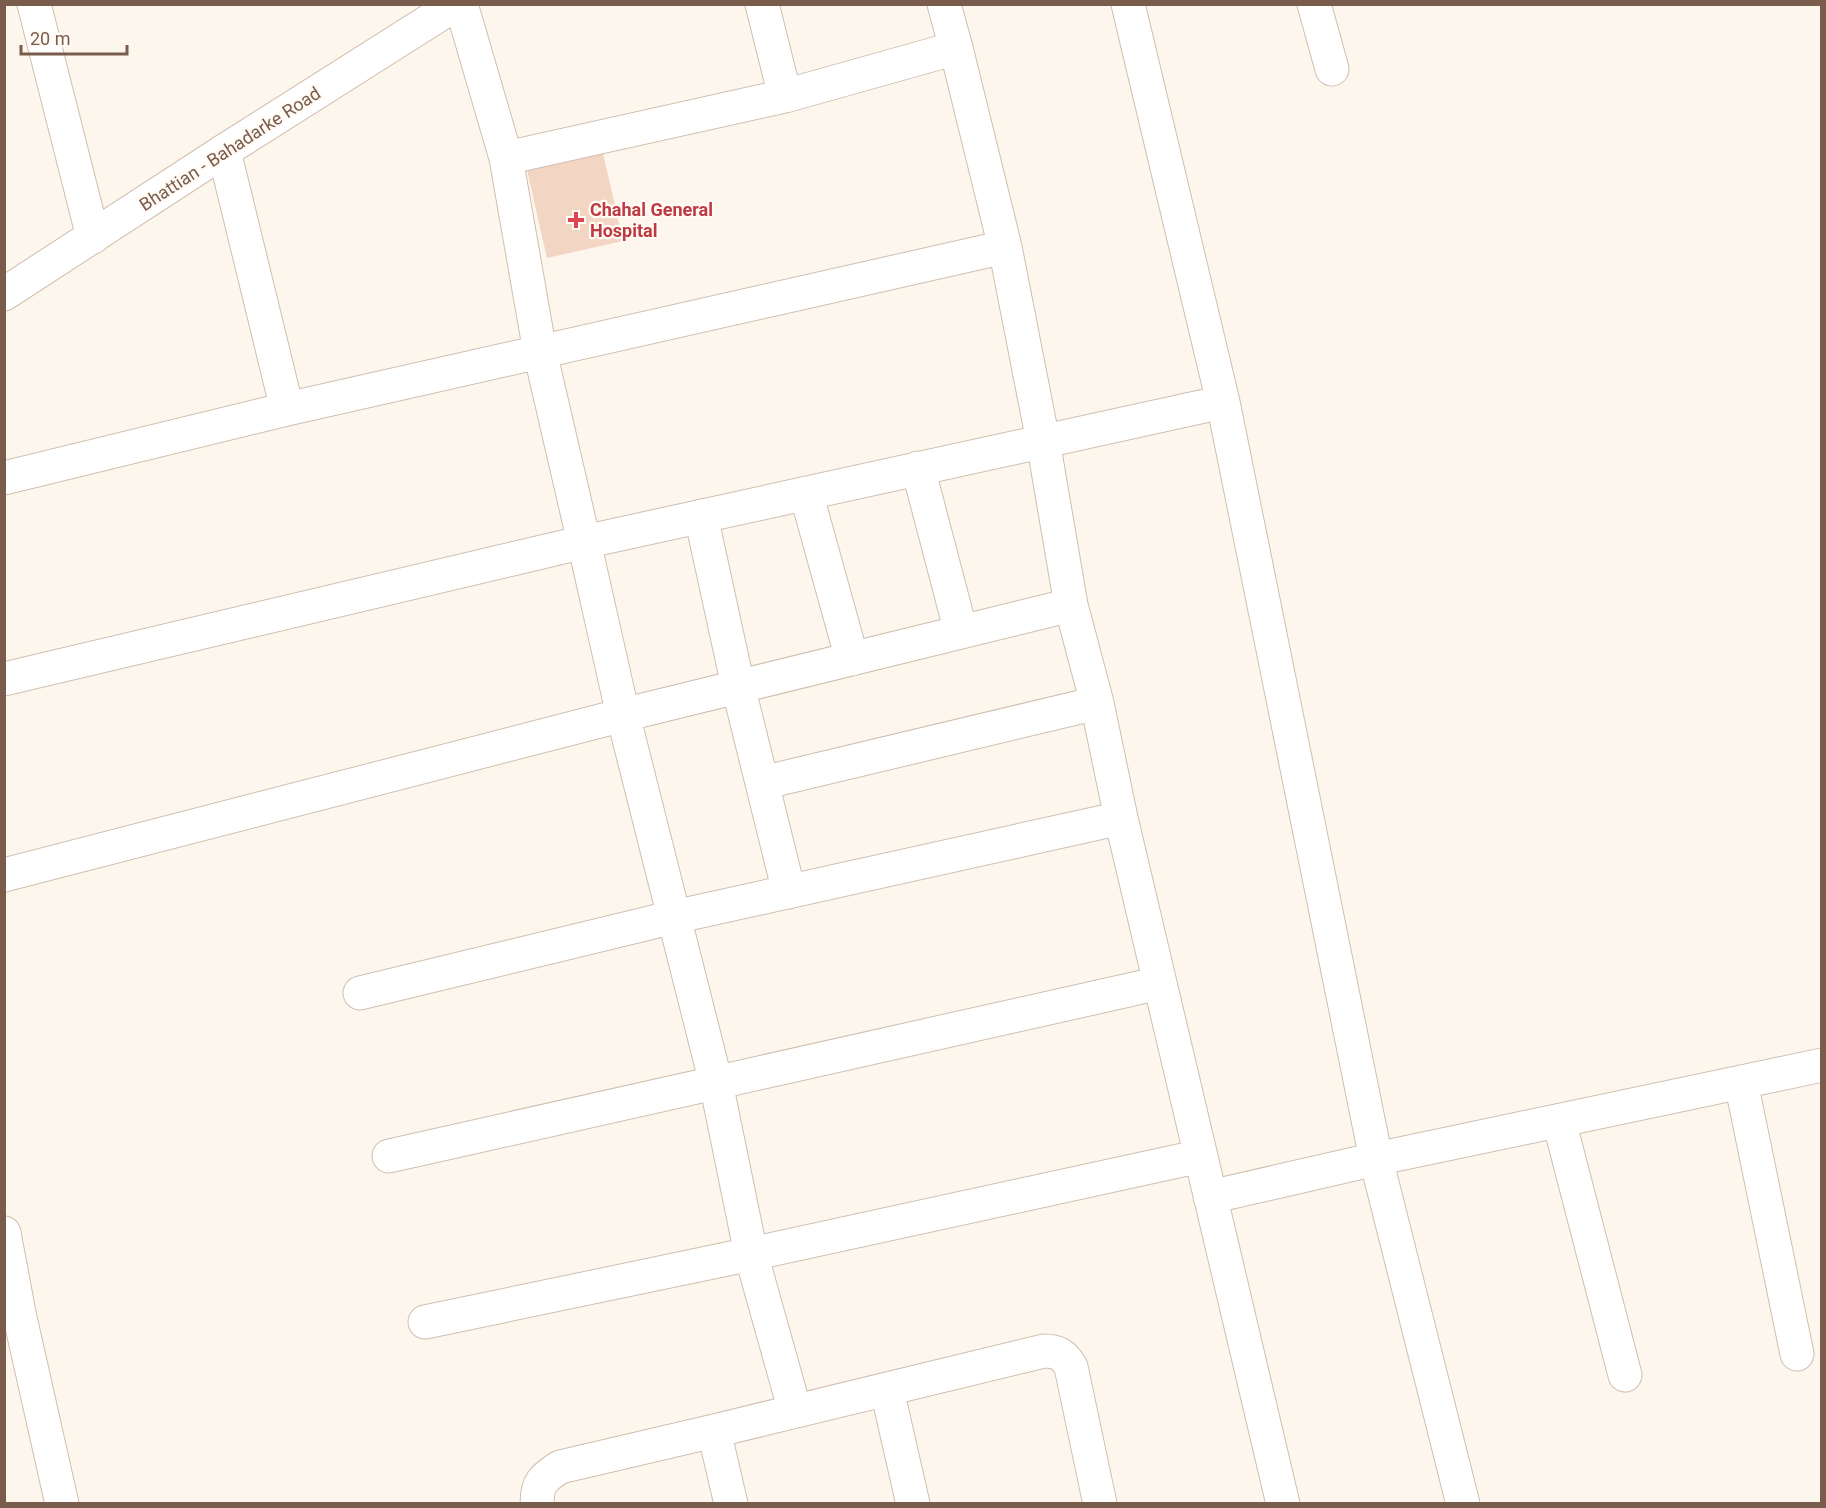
<svg xmlns="http://www.w3.org/2000/svg" width="1826" height="1508" font-family="Roboto,sans-serif">
<rect width="100%" height="100%" fill="#fdf6ec"/>
<path fill="#f3d5c3" d="M603 153 623 241 547 258 527 170Z"/>
<g fill="none" stroke-linecap="round" stroke-linejoin="round">
<defs>
<path id="minor" d="M34 4 93 237
M461 4 506 158 540 352 584 542 623 715 716 1083 751 1254 795 1411
M762 4 785 96
M944 4 956 48 1005 247 1043 441 1071 605 1097 703 1121 818 1283 1504
M1128 4 1223 402 1376 1159 1463 1504
M1314 4 1332 69
M224 151 287 409
M506 158 785 96 956 48
M918 468 961 632
M4 478 287 409 1005 247
M806 493 852 659
M701 516 738 686 789 892
M4 679 584 542 1223 402
M762 783 1097 703
M4 875 623 715 1071 605
M360 993 674 917 1121 818
M1741 1082 1797 1354
M1559 1121 1625 1375
M389 1156 1160 983
M1210 1197 1376 1159 1822 1065
M4 1233 19 1313 62 1504
M425 1322 751 1254 1201 1156
M887 1390 913 1504
M714 1431 731 1504
M537 1504C537 1483 543 1478 560 1467L714 1431 1044 1351C1058 1351 1064 1355 1071 1367L1100 1504"/>
<path id="tertiary" d="M4 294 224 151 456 4"/>
</defs>
<use href="#minor" stroke="#d1beb0" stroke-width="35"/>
<use href="#tertiary" stroke="#d1beb0" stroke-width="35"/>
<use href="#minor" stroke="#fff" stroke-width="33"/>
<use href="#tertiary" stroke="#fff" stroke-width="33"/>
</g>
<path fill="#e0444e" stroke="#fffaf3" stroke-width="2" d="M573 211h6v6h6v6h-6v6h-6v-6h-6v-6h6z"/>
<g text-anchor="middle" stroke-width="4.5" stroke-linejoin="round" paint-order="stroke">
<g font-size="18" fill="#7a5c4d" stroke="#fffaf3">
<text transform="translate(230 149) rotate(-33)" y="6">Bhattian - Bahadarke Road</text>
</g>
<g font-size="18" font-weight="bold" fill="#be3a42" stroke="#fffaf3" text-anchor="start">
<text x="590" y="216">Chahal General<tspan x="590" dy="21">Hospital</tspan></text>
</g>
</g>
<rect width="1826" height="1508" fill="none" stroke="#7a5c4d" stroke-width="12"/>
<path d="M21 45v9h106v-9" fill="none" stroke="#7a5c4d" stroke-width="3"/>
<text x="30" y="45" font-size="18" fill="#7a5c4d" stroke="#fffaf3" stroke-width="4.5" paint-order="stroke">20 m</text>
</svg>
